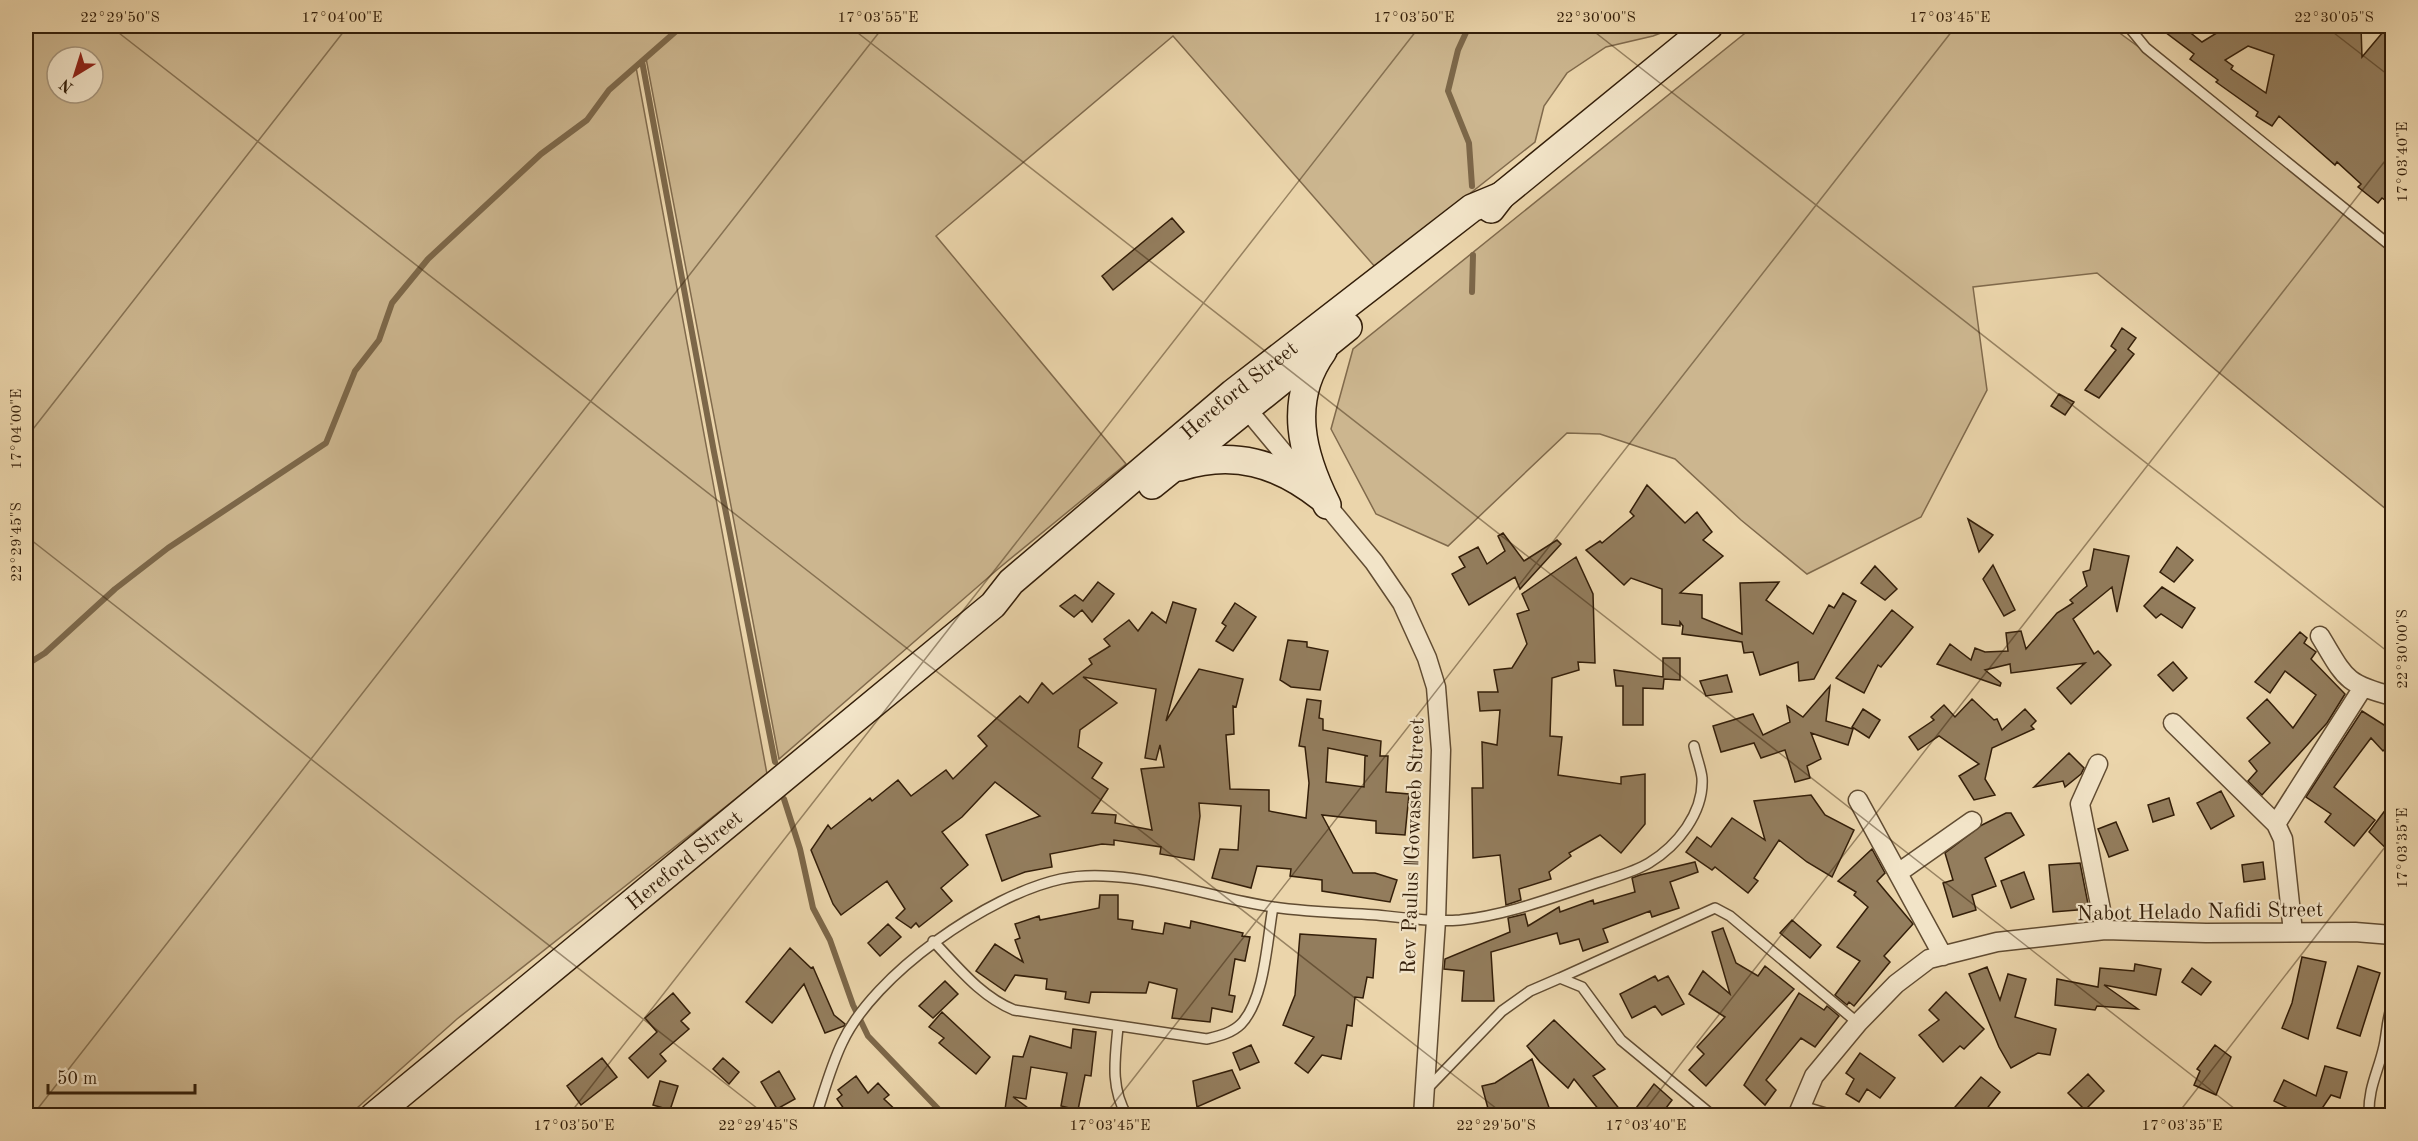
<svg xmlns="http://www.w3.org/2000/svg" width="2418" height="1141" font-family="'Old Standard TT',serif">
<rect width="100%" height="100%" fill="#ebd5ab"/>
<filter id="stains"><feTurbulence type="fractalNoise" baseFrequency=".00333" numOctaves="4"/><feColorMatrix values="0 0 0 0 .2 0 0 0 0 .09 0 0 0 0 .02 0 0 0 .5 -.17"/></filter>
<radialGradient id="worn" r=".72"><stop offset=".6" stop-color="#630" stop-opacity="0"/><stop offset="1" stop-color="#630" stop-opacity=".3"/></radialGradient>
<path fill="#ccb68f" stroke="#806a4c" stroke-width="1.5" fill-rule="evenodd" d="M26 26H1679L1653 36 1606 47 1567 73 1544 106 1535 142 1376 268 1173 36 936 236 1126 464 998 569 779 759 646 58 636 67 767 774 457 1019 348 1116 26 1115ZM57 57H93V93H57Z
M1754 26H2110L2192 86 2392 247V514L2097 273 1973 287 1987 390 1921 517 1807 574 1741 520 1675 459 1600 434 1567 433 1448 546 1376 514 1331 429 1353 349Z"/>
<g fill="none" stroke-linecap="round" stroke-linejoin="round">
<path stroke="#7c6749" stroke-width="6" d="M1469 26 1458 50 1448 91 1469 143 1472 186
M642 61 714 452 775 762
M1472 292 1473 255
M26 665 45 653 115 589 168 548 326 443 355 371 379 340 392 303 428 259 541 154 587 120 609 90 682 26
M784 799 800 849 813 908 830 940 853 1005 868 1036 945 1116"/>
</g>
<path fill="#937d5d" stroke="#331e09" stroke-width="1.5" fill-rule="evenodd" d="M2157 26H2182L2202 42 2228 26 2361 27 2362 57 2388 26H2392V205L2382 198 2378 203 2358 187 2361 184 2337 162 2335 165 2279 116 2272 126 2256 116 2258 112 2216 82 2218 80 2190 59 2194 54ZM2248 46 2274 55 2266 93 2231 69 2233 66 2225 60Z
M1172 218 1184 232 1113 290 1102 276Z
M2122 328 2136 338 2128 349 2134 354 2099 398 2085 390 2116 350 2111 346Z
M2059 394 2074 402 2065 415 2051 406Z
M1647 485 1685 523 1697 512 1712 532 1703 540 1723 556 1680 593 1702 595V618L1742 634 1740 583 1779 582 1766 600 1813 634 1829 605 1834 608 1843 593 1856 601 1814 679 1799 681 1798 662 1760 675 1753 652 1744 653 1742 642 1682 634 1683 626 1680 622V626L1662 624V589L1631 578 1624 585 1586 550 1600 541 1602 543 1634 516 1630 512Z
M1968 519 1993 535 1979 552Z
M1503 533 1524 561 1557 540 1561 544 1520 589 1515 577 1469 605 1452 574 1465 567 1459 557 1478 547 1487 564 1505 551 1498 536Z
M2177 547 2193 560 2174 582 2160 572Z
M2094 549 2129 556 2117 612 2112 587 2073 619 2094 654 2098 651 2111 665 2071 704 2057 688 2085 663 2011 673 2010 664 1985 670 2001 683 2000 686 1937 664 1950 644 1971 660 1975 648 1985 652 2008 651 2006 633 2021 631 2026 649 2057 613 2073 603 2070 600 2087 586 2083 572 2090 570Z
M1576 557 1593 594 1595 663 1578 662 1579 670 1552 678 1550 736 1562 737 1558 775 1621 784V777L1645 774V824L1621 853 1600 835 1569 853 1571 856 1549 872 1551 879 1519 889 1521 900 1506 905 1500 855 1473 858 1472 788H1483L1482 742 1497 745 1500 710 1480 711 1478 692H1498L1494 670 1512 668 1527 644 1517 614 1529 610 1522 594Z
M1993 565 2015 610 2004 616 1983 579Z
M1875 566 1897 589 1885 600 1861 583Z
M1098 582 1114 594 1092 622 1082 610 1074 617 1060 606 1075 595 1083 601Z
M2162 587 2195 608 2182 628 2161 614 2156 618 2144 606Z
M1173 602 1196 609 1166 721 1199 669 1243 679 1236 707 1233 706 1234 734 1226 735 1230 789 1269 790V811L1306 818 1309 783 1305 747 1299 746 1307 699 1321 701 1319 718 1323 719V730L1381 741 1380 756H1388L1386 792 1409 794 1405 835 1376 833V821L1322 815 1353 873H1375L1397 880 1390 902 1322 891V880L1290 876 1291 869 1257 866 1251 888 1212 878 1220 849 1238 850 1241 806 1199 803 1200 816 1194 860 1160 854 1161 847 1114 840V845L1102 844 1050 854 1052 867 1025 872 1002 881 986 835 1040 816 995 782 962 817 942 832 968 865 941 888 952 901 919 927 916 923 911 928 896 918 905 909 887 881 841 915 833 904 811 850 828 825 831 829 870 798 872 801 898 780 911 796 946 770 953 779 987 746 978 736 1020 696 1028 703 1042 683 1053 694 1092 664 1089 659 1110 646 1104 639 1129 620 1138 631 1152 612 1166 623ZM1083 677 1156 689 1145 758 1156 760 1160 745 1164 767 1141 769 1152 830 1115 823 1116 815 1092 813 1108 789 1092 778 1102 763 1078 747 1080 730 1117 703ZM1328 748 1368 756H1365L1364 787 1326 782Z
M1235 603 1256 617 1233 651 1216 641 1226 626 1222 623Z
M1892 610 1913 627 1881 667 1878 665 1864 693 1836 678Z
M2300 632 2307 638 2304 643 2316 652 2311 659 2345 694 2327 723 2262 795 2248 781 2257 771 2249 761 2270 743 2247 718 2267 699 2293 728 2316 695 2285 671 2270 693 2255 682Z
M1288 640 1307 642V647L1328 651 1320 690 1291 687 1280 680Z
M1663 658H1680V680L1664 679 1663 689 1643 688V725H1623V686H1616L1614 670 1663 677Z
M2173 662 2187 678 2173 691 2158 675Z
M1727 675 1732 692 1706 696 1700 681Z
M1830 686 1826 721 1853 729 1848 745 1811 733 1821 759 1807 766 1810 778 1795 782 1785 750 1761 758 1754 743 1721 752 1713 726 1753 714 1763 735 1790 722 1787 706 1803 717Z
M1972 699 1994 720 1997 719 2002 730 2025 709 2036 721 2031 726 2034 729 1992 748 1985 779 1995 795 1974 800 1959 776 1979 764 1939 736 1918 750 1909 737 1934 720 1931 717 1944 705 1955 717Z
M1863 709 1880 720 1869 738 1852 727Z
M2362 711 2384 725 2392 716V742L2383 751 2371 738 2334 787 2375 820 2354 846 2325 822 2331 814 2306 797Z
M2069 753 2084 768 2081 774 2065 787 2063 781 2034 787Z
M2221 791 2234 816 2211 829 2197 803Z
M1811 795 1825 815 1854 830 1832 877 1807 862 1779 840 1754 878 1758 881 1748 893 1715 867 1712 870 1686 852 1697 837 1711 847 1732 818 1765 840 1754 801Z
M2169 798 2174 815 2153 822 2148 805Z
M2392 801V854L2369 832Z
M2006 813H2011L2024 835 1985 858 1996 886 1972 895 1976 910 1953 917 1943 883 1953 880 1945 853 1982 825Z
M2116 822 2128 850 2109 857 2098 829Z
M1872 849 1885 873 1877 881 1913 924 1884 956 1890 962 1854 1006 1849 1002 1847 1005 1835 995 1860 961 1837 947 1868 907 1854 895 1856 892 1838 881Z
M1695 862 1698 872 1670 882 1679 908 1652 917 1650 911 1603 929 1608 942 1583 951 1579 939 1560 944 1557 933 1491 952 1494 1001H1462L1464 971 1444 969 1445 959 1510 932 1508 918 1525 914 1528 926 1559 907 1560 912 1593 900 1594 904 1635 892 1632 878 1640 875Z
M2263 862 2265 879 2244 882 2242 865Z
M2080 863 2089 909 2053 912 2049 865Z
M2024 872 2034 899 2011 908 2001 881Z
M1100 895H1118V919L1133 921 1132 929 1163 934 1165 923 1190 928 1191 921 1243 933 1242 936 1250 937 1245 961 1235 959 1229 995 1235 996 1232 1012 1212 1008 1210 1022 1172 1018 1177 989 1149 982 1146 993 1091 992 1089 1003 1065 999 1066 992 1046 989 1047 979 1015 975 1005 991 976 971 995 944 1023 962 1015 940 1020 938 1015 924 1039 916 1040 920 1099 908Z
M1792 920 1821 945 1810 958 1780 933Z
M888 924 901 937 880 956 868 943Z
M1723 928 1736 963 1758 976 1765 966 1794 989 1706 1086 1689 1070 1704 1054 1697 1047 1725 1017 1689 994 1703 971 1730 994 1712 932Z
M1300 934 1376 939 1373 978 1367 977 1363 998 1355 997 1352 1026 1347 1025 1341 1059 1322 1055 1308 1073 1295 1063 1314 1037 1283 1025 1295 995Z
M790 948 811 968 813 967 834 1015 845 1024 844 1026 825 1033 804 984 772 1023 746 1002Z
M2302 957 2326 962 2308 1039 2282 1028 2292 1003Z
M2135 964 2161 969 2156 995 2104 985 2138 1009 2097 1006 2095 1010 2055 1005 2057 979 2098 987 2100 968 2134 971Z
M2358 966 2380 973 2360 1036 2337 1028Z
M1987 967 2000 1000 2008 974 2026 979 2015 1017 2056 1029 2050 1055 2038 1053 2011 1068 1999 1047 1969 974Z
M2192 968 2211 982 2201 995 2182 982Z
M1655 976 1658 981 1668 976 1684 1004 1662 1015 1655 1006 1632 1018 1620 994Z
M945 981 958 994 933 1018 919 1006Z
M1946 992 1984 1029 1964 1049 1960 1046 1943 1062 1919 1035 1939 1020 1929 1010Z
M673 993 690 1013 681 1021 689 1029 660 1054 666 1061 648 1078 629 1058 657 1032 645 1018Z
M1799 993 1824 1010 1827 1006 1839 1016 1815 1047 1801 1038 1766 1080 1776 1090 1765 1105 1744 1085Z
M942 1012 990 1057 976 1074 939 1043 944 1038 929 1027Z
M1554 1020 1605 1069 1593 1076 1625 1116H1604L1574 1079 1568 1088 1540 1062 1527 1046Z
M1073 1029 1096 1032 1091 1076 1085 1075 1078 1110 1061 1106 1067 1073 1031 1067 1026 1099 1013 1097 1039 1116H1004L1013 1056 1023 1057 1030 1036 1071 1048Z
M1251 1045 1259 1062 1240 1070 1233 1053Z
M2215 1045 2231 1057 2216 1095 2194 1085 2200 1071 2197 1069Z
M1860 1053 1895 1078 1880 1098 1867 1089 1859 1102 1846 1094 1854 1079 1846 1073Z
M602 1058 617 1077 581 1105 567 1086Z
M723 1058 739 1072 729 1084 713 1069Z
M1532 1059 1552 1116H1490L1482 1086 1495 1083Z
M2325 1066 2347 1072 2340 1098 2331 1095 2317 1116H2288L2292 1110 2274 1101 2284 1080 2316 1096Z
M1232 1070 1240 1088 1197 1107 1193 1081Z
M779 1071 795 1099 777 1109 761 1082Z
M2088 1074 2104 1091 2085 1110 2068 1093Z
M856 1076 868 1093 878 1083 889 1095 884 1099 902 1116H849L837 1099 842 1095 838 1090Z
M1981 1077 2000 1092 1981 1116H1962L1955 1107Z
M660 1081 678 1086 670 1110 653 1105Z
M1654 1084 1672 1100 1660 1116H1630Z"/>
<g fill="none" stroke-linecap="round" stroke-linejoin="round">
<defs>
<path id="lane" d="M2128 26 2146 48 2392 247
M933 941C958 967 980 996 1014 1010L1207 1039C1219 1036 1232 1033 1241 1024 1265 999 1267 940 1273 907
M1560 978 1715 908 1730 916 1858 1023
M1118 1027C1115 1059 1110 1087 1127 1116
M1427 1089 1502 1011 1530 991 1560 978 1582 987 1621 1040 1713 1116
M1802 1106 1836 1116
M816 1116C824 1092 831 1066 842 1043 874 974 988 895 1061 879 1123 865 1210 898 1273 907 1307 912 1343 913 1377 915 1404 918 1433 922 1460 920 1509 915 1556 896 1603 881 1618 876 1636 871 1649 863 1677 846 1704 813 1702 778 1701 768 1696 756 1694 746
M2369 1116C2368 1087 2378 1073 2384 1046 2387 1032 2387 1019 2392 1005"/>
<path id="street" d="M1241 402 1374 562 1402 603 1427 658 1436 687 1441 750 1436 920 1423 1116
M2320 636C2345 677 2344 684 2392 696
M2173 723 2276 824 2283 839 2293 932
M2098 764 2080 804 2105 930
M1858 800 1943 956
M2276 824 2362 689
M1898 873 1972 821
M1797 1116 1814 1076 1858 1023 1896 984 1929 959 1997 942 2105 930 2206 933 2355 932 2392 935"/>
<g id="secondary">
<path d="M1491 209 1501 196 1709 26"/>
<path d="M1323 351C1287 401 1302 455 1327 505"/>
<path d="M1180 467C1233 450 1278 463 1321 497"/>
<path d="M1152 485 1348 327"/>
<path id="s1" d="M374 1116 993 605 1011 582 1233 393 1472 208 1501 196"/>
</g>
</defs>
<use href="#lane" stroke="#614c32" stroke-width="12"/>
<use href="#street" stroke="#614c32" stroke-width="21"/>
<use href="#secondary" stroke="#331e09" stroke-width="30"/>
<use href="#lane" stroke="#f2e4c8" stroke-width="9"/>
<use href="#street" stroke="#f2e4c8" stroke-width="18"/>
<use href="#secondary" stroke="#f2e4c8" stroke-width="27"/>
</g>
<path fill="none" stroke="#331e09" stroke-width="1.5" stroke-opacity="0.45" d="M110 26 1506 1116M849 26 2244 1116M1587 26 2392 655M2325 26 2392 78M26 438 348 26M26 536 767 1116M26 1112 29 1116M32 1116 884 26M568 1116 1420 26M1104 1116 1956 26M1640 1116 2392 152M2176 1116 2392 838"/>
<g text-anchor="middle" stroke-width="4.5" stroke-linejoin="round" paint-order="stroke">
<g font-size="21" fill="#331e09" stroke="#f2e4c8">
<text dy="7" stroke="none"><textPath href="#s1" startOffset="1130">Hereford Street</textPath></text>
<text transform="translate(1412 846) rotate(-88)" y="7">Rev Paulus ǁGowaseb Street</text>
<text dy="7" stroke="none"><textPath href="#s1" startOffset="402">Hereford Street</textPath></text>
<text transform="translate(2200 911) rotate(-1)" y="7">Nabot Helado Nafidi Street</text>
</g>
</g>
<rect width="2418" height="1141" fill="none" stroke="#ebd5ab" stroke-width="66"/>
<g transform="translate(75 75) rotate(218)"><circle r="28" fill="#f2e4c8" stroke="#a6957c" stroke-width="1.5"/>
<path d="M0-4.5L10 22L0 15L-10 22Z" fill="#8f2418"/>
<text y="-9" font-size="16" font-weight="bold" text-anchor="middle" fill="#331e09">N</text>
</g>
<path d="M48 1084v9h147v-9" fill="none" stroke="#331e09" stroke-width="3"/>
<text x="57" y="1084" font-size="18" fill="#331e09" stroke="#f2e4c8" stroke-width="4.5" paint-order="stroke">50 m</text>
<rect x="33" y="33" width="2352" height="1075" fill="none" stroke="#331e09" stroke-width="2"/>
<g font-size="15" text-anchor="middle" fill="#331e09">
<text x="120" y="22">22°29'50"S</text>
<text x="342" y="22">17°04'00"E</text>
<text x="878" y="22">17°03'55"E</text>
<text x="1414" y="22">17°03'50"E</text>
<text x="1596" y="22">22°30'00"S</text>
<text x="1950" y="22">17°03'45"E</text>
<text x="2334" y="22">22°30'05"S</text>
<text transform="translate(2402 162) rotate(-90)" y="5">17°03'40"E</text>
<text transform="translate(16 429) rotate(-90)" y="5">17°04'00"E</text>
<text transform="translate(16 542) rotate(-90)" y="5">22°29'45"S</text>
<text transform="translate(2402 649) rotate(-90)" y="5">22°30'00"S</text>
<text transform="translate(2402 848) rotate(-90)" y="5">17°03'35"E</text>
<text x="574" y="1130">17°03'50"E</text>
<text x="758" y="1130">22°29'45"S</text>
<text x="1110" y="1130">17°03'45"E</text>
<text x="1496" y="1130">22°29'50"S</text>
<text x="1646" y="1130">17°03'40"E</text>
<text x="2182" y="1130">17°03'35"E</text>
</g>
<rect width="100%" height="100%" filter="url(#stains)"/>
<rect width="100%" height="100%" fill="url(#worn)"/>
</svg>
